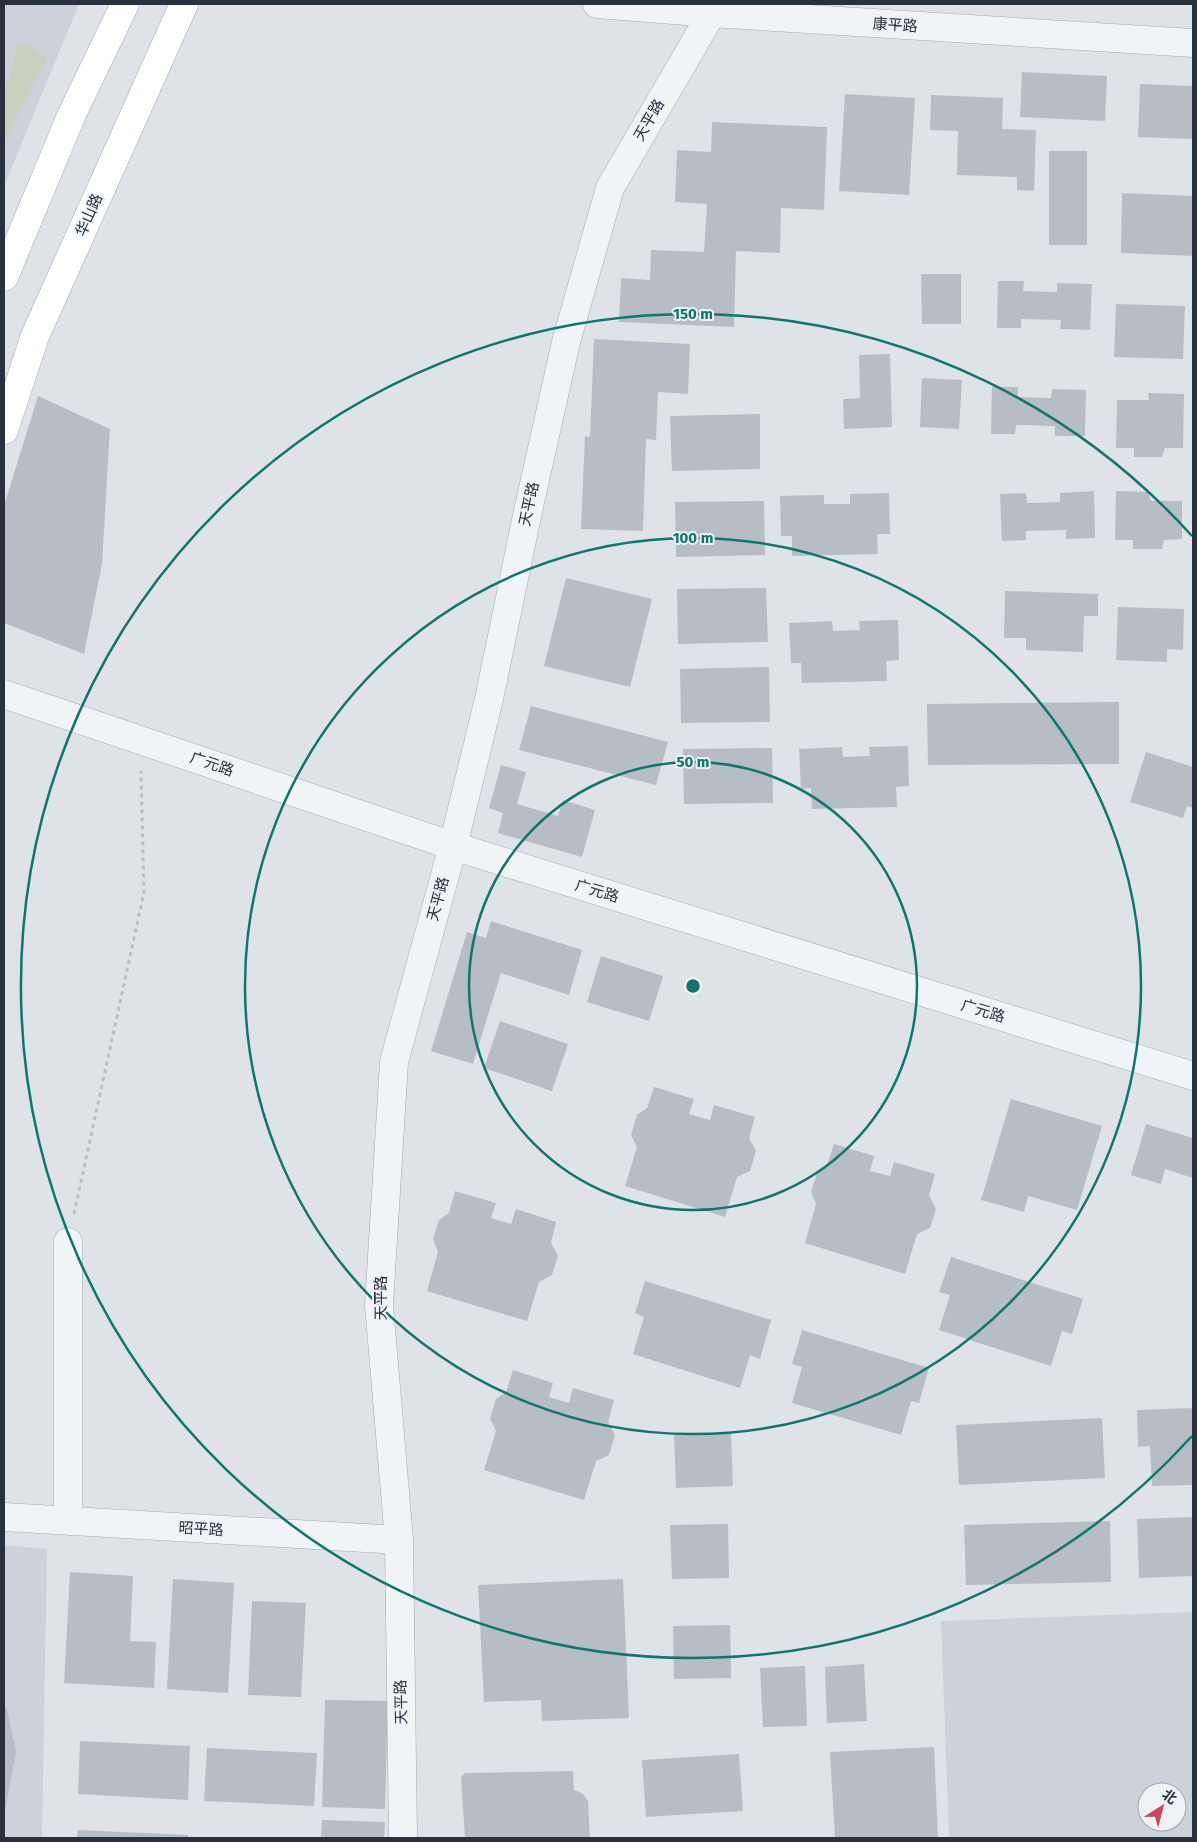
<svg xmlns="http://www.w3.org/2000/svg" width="1197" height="1842" font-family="'Fira Sans','Noto Sans SC',sans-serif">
<rect width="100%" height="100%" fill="#dfe3e8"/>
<path fill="#cdd2da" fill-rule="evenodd" d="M4 4H79L4 186Z
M4 1545 47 1549 42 1838H4Z
M1193 1612V1838H949L941 1621ZM1147 1792H1177V1822H1147Z"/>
<path fill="#c6d2c0" d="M27 44 47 58 4 142V85L7 84 17 46Z"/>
<path fill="#b6bdc4" d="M1022 72 1107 76 1105 121 1020 117Z
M1140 84 1193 86V139L1138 137Z
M845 94 915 98 909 195 839 191Z
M931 95 1003 98 1002 129 1036 130 1034 191 1017 190V177L957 175 958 131 930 130Z
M712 122 827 127 824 210 781 208 780 253 736 251 734 327 619 322 621 278 650 280 651 250 704 252 707 204 675 202 677 150 711 152Z
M1049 151H1087V245H1049Z
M1122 193 1193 196V256L1121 253Z
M921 274H961V324H922Z
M998 281H1024L1023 291 1057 292V283L1092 284 1090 330 1060 329 1061 320 1021 319V328H997Z
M1116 304 1185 306 1183 359 1114 357Z
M594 339 690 344 688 394 658 392 656 440 646 439 643 531 581 529 585 436 590 437Z
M890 354 892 427 844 429 843 399 860 398 859 355Z
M922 378 962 380 959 429 920 427Z
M992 387H1018V397L1051 398 1052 389 1086 390 1085 436H1055V426L1016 425 1015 434H991Z
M1148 393 1184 394 1183 448H1165L1162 457H1134V448H1116L1117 400H1149Z
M38 396 110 429 102 564 84 654 4 623V506Z
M760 414V469L672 471 670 416Z
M1094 491 1095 538 1066 539V530L1026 531V540L1002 541 1000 494 1026 493 1027 503 1060 502V493Z
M1116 491 1148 492 1151 501H1182V539L1164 540 1162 549H1133V540H1115Z
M889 493 890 534H877L878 554 792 556V536H781L780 496 824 495V504H850V494Z
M764 501 765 555 676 557 675 502Z
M566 578 652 599 630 687 544 666Z
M766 588 768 642 678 644 677 589Z
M1005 591 1098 594V616H1084L1083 652 1026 650V638H1004Z
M1118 607 1184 609 1183 650 1167 649V662L1116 660Z
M898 620 899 660 886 661 887 681 802 683 801 663H791L789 623 832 621 833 631 860 630 859 621Z
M769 667 770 722 681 723 680 669Z
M1119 702V764L928 765 927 704Z
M531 706 668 742 656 785 519 750Z
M908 746 909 786 896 787 897 807 812 809 811 788 801 789 799 749 842 747 843 757 870 756 869 747Z
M772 748 773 803 684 804 683 749Z
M1146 752 1193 767V808L1187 806 1183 818 1130 802Z
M501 765 526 772 517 804 558 816 563 800 595 810 582 857 498 833 503 813 489 808Z
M491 921 582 950 569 995 501 973 473 1064 431 1051 467 932 486 938Z
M601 956 663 976 649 1021 587 1002Z
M500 1021 568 1044 552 1091 484 1068Z
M654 1087 694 1099 689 1114 710 1120 714 1105 755 1117 749 1138 756 1151 750 1171 737 1177 725 1217 625 1186 637 1147 631 1135 637 1115 647 1108Z
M1011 1099 1102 1126 1077 1210 1028 1196 1024 1212 981 1200Z
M1146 1124 1193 1138V1178L1165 1169 1161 1184 1131 1175Z
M834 1144 874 1156 870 1171 890 1176 894 1162 935 1174 929 1195 936 1209 930 1228 917 1234 905 1274 805 1243 816 1204 811 1192 817 1173 827 1165Z
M455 1191 496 1203 491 1218 511 1224 516 1209 556 1222 551 1243 558 1256 552 1275 539 1282 527 1321 427 1291 438 1252 433 1239 439 1220 449 1213Z
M951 1257 1083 1299 1072 1334 1062 1331 1051 1366 939 1330 950 1295 939 1292Z
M645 1281 771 1320 760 1359 750 1355 740 1388 633 1354 644 1317 635 1313Z
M802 1330 929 1368 919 1403 911 1401 901 1435 792 1403 802 1367 792 1364Z
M513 1370 553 1383 549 1397 569 1403 573 1388 614 1400 608 1422 615 1435 609 1455 596 1461 584 1500 484 1470 496 1431 490 1418 496 1399 506 1392Z
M1193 1408V1485L1152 1486 1150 1446 1138 1447 1137 1410Z
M1102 1418 1105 1478 959 1485 956 1425Z
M731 1433 733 1486 676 1488 674 1435Z
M1193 1517V1576L1139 1578 1137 1519Z
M1110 1521 1111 1582 966 1585 964 1525Z
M728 1524 729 1578 672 1579 670 1525Z
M70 1572 133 1576 130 1641 156 1642 154 1688 64 1683Z
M173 1579 234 1583 228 1693 167 1689Z
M623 1579 629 1718 542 1721 541 1700 484 1702 478 1585Z
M252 1601 306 1603 301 1697 248 1695Z
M730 1625 731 1678 674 1679 673 1626Z
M864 1664 867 1721 827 1723 825 1667Z
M805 1666 807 1726 763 1727 760 1668Z
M325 1700 388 1701 385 1809 322 1807Z
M4 1706 7 1709 16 1752 5 1810Z
M80 1741 190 1746 188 1800 78 1794Z
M934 1747 938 1838H835L830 1752Z
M207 1748 317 1753 314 1806 204 1801Z
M739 1754 743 1811 646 1817 642 1760Z
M573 1771 574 1790 583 1794 588 1801 590 1838H465L461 1777 465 1773Z
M322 1820 385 1822 384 1838H321Z
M78 1830 188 1835V1838H77Z"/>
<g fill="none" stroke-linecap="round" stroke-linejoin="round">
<defs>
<path id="minor" d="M597 4 712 13 1193 43
M4 694 453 846 1193 1076
M4 1517 399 1540
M68 1521V1242
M403 1838 399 1540 379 1305 394 1062 453 846 489 699 528 511 566 342 610 188 712 13 720 4"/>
<path id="major" d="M4 277 72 114 125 4
M4 430 35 336 184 4"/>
</defs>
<use href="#minor" stroke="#a4aab2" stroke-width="29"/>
<use href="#major" stroke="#9ea8b3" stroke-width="29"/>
<path stroke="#b9bec2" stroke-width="3" stroke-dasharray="4 4" stroke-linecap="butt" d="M74 1214 144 892 141 771"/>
<use href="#minor" stroke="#f1f4f6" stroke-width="28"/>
<use href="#major" stroke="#fff" stroke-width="28"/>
</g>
<g fill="none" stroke="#0f766e" stroke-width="2.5">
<circle cx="693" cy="986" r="224"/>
<circle cx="693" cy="986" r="448"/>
<path d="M1192 1436A672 672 0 1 1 1192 536"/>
</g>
<g text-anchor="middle" stroke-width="4" stroke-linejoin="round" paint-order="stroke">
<g font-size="15" fill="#28323e" stroke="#eef2f5">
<text transform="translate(895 25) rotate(4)" y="5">康平路</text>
<text transform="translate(649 120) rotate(-60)" y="5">天平路</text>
<text transform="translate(89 215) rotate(-66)" y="5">华山路</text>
<text transform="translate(529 504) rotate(-78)" y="5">天平路</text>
<text transform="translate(212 764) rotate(19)" y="5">广元路</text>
<text transform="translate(597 891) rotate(17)" y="5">广元路</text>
<text transform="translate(438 899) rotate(-75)" y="5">天平路</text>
<text transform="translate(983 1011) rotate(17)" y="5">广元路</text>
<text transform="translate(381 1298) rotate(-90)" y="5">天平路</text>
<text transform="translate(201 1529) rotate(3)" y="5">昭平路</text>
<text transform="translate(401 1702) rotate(-91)" y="5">天平路</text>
</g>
</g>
<circle cx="693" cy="986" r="8" fill="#0f766e" stroke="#eef2f5" stroke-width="2.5"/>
<g font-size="15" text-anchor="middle" font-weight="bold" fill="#0f766e" stroke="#eef2f5" stroke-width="4" stroke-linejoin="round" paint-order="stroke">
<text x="693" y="319">150 m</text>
<text x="693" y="543">100 m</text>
<text x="693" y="767">50 m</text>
</g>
<rect width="1197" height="1842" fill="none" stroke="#28323e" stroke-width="10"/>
<g transform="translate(1162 1807) rotate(36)"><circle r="24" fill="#eef2f5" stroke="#9fa5ac"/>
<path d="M0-4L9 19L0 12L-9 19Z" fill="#ca4665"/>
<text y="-8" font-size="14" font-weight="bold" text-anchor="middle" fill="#28323e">北</text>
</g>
</svg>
